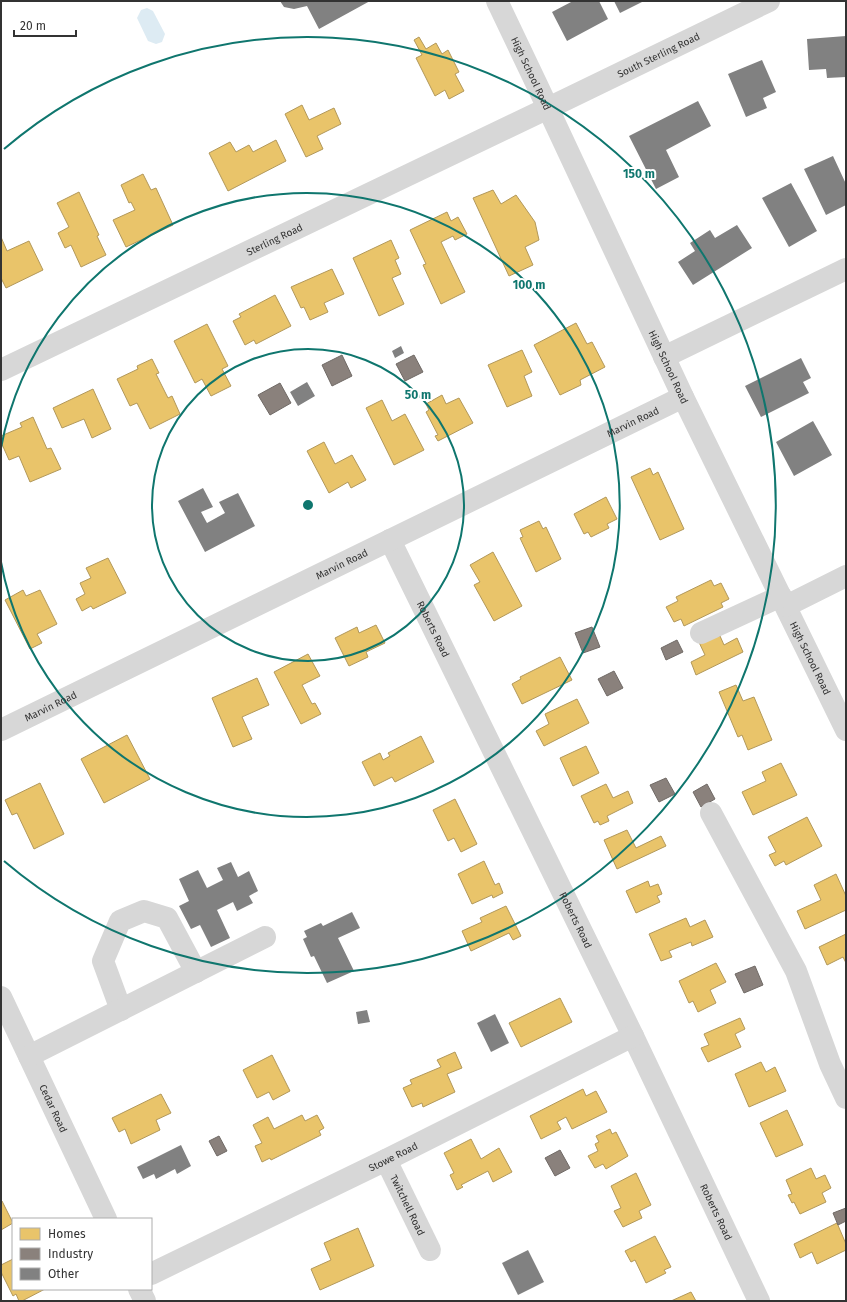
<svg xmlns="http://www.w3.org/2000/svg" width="847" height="1302" font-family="'Fira Sans',sans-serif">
<rect width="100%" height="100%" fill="#fff"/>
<path fill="#ddebf3" d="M147 8 153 11 165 34 162 42 156 44 148 41 137 18 141 10Z"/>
<path fill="#e9c46a" stroke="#b2985a" d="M419 37 426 49 436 43 442 54 448 50 459 72 455 74 464 91 449 99 445 90 435 96 416 58 422 55 414 40Z
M302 105 309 120 334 108 341 124 317 136 323 149 306 157 285 114Z
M276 140 286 161 228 191 209 153 230 142 236 152 249 145 253 152Z
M143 174 151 190 156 188 173 225 126 247 113 220 135 210 131 202 129 203 121 185Z
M493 190 501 204 516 195 535 222 539 240 525 247 533 265 509 276 473 198Z
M79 192 99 235 97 236 106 255 81 267 71 245 65 248 58 233 69 227 57 203Z
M447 212 451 221 458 217 467 234 455 240 453 236 441 242 465 292 441 304 423 265 426 264 410 230Z
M1 237 7 251 29 241 43 270 6 288 1 278Z
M391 240 399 258 395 260 401 274 392 278 404 304 379 316 353 258Z
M332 269 344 294 324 303 328 312 310 320 304 307 301 308 291 287Z
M275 295 291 326 256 344 254 340 245 345 233 321 241 317 239 314Z
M576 323 587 344 592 342 605 367 580 380 581 385 560 395 534 345Z
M207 324 228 366 222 369 231 386 211 396 202 379 195 383 174 341Z
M522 350 532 372 524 376 532 396 507 407 488 365Z
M152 359 159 373 156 374 168 398 172 396 180 414 150 429 137 403 130 406 117 379 138 369 137 366Z
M93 389 111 429 92 438 84 419 62 428 53 408Z
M442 395 446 404 459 398 473 423 438 441 435 436 438 435 426 412 429 410 426 404Z
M382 400 392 421 405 414 424 450 394 465 366 408Z
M33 417 47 449 51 448 61 469 30 482 19 456 9 460 1 442V436L22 427 20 423Z
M324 442 335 464 352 455 366 480 351 488 348 482 329 493 307 451Z
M650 468 653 475 658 472 684 529 660 540 631 477Z
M606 497 617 519 607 524 609 528 591 537 588 532 584 534 574 514Z
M539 521 543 529 546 527 561 559 536 572 520 538 523 537 520 530Z
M493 552 522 606 494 621 474 585 480 582 470 565Z
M108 558 126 593 93 609 91 606 82 611 76 599 85 594 80 583 91 578 86 568Z
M711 580 714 586 721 583 729 599 721 603 723 607 684 626 681 619 674 622 666 607 678 601 676 597Z
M23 590 26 596 40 590 57 624 37 634 42 643 30 649 5 600Z
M376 625 385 643 366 652 368 657 349 666 335 638 357 627 359 633Z
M720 636 724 645 737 638 743 652 696 675 691 662 705 655 697 638Z
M308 654 320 676 302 685 312 704 315 703 321 714 301 724 274 672Z
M560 657 572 680 522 704 512 684 521 679 520 677Z
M257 678 269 705 242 717 252 739 233 747 212 698Z
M736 685 743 701 754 697 772 740 748 750 742 735 738 737 719 692Z
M577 699 589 723 544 746 536 731 549 724 545 714Z
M127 735 150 779 104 803 81 759Z
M421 736 434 762 395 782 392 777 374 786 362 762 380 753 383 760 390 756 388 753Z
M586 746 599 773 573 786 560 758Z
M781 763 797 795 753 815 742 792 766 781 762 772Z
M40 783 64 834 34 849 17 813 12 815 5 800Z
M606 784 613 798 628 791 633 803 607 816 609 821 600 825 598 821 594 823 581 796Z
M455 799 477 844 461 852 454 838 448 841 433 810Z
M807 817 822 846 786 865 784 861 775 866 769 855 776 852 768 837Z
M627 830 636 848 661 836 666 846 617 869 604 840Z
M484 861 495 885 499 883 503 893 493 898 492 895 472 904 458 874Z
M836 874 846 896V910L805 929 797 911 821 900 814 885Z
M648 881 650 887 658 884 662 894 657 896 660 902 636 913 626 891Z
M506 906 521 936 513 940 509 933 471 951 462 931 482 922 480 918Z
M686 918 690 927 705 920 713 937 692 946 691 942 669 951 672 957 661 961 649 934Z
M846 934V963L843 957 827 965 819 947Z
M716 963 726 982 710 990 716 1003 698 1012 693 1001 689 1003 679 981Z
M560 998 572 1022 521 1047 509 1023Z
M740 1018 745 1029 735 1034 741 1047 708 1062 701 1048 709 1045 704 1034Z
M455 1052 462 1068 447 1074 455 1092 423 1107 422 1103 412 1107 403 1088 412 1084 410 1080 441 1067 437 1060Z
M272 1055 290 1091 273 1100 269 1092 257 1098 243 1070Z
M761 1062 766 1072 775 1067 786 1091 749 1107 735 1074Z
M583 1089 586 1096 596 1091 607 1112 572 1129 566 1117 557 1122 561 1129 541 1139 530 1116Z
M161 1094 171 1113 156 1120 160 1130 131 1144 125 1129 119 1132 112 1118Z
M787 1110 803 1145 776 1157 760 1123Z
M302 1115 305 1121 317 1115 324 1128 319 1131 321 1135 271 1160 270 1158 262 1162 255 1146 262 1143 253 1125 268 1117 274 1129Z
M610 1129 612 1134 616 1132 628 1156 606 1169 603 1164 595 1168 588 1156 598 1151 595 1144 599 1142 596 1136Z
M471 1139 481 1159 499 1148 512 1172 493 1182 488 1171 461 1185 463 1187 457 1190 450 1175 454 1173 444 1153Z
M811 1168 816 1179 825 1175 831 1188 822 1193 826 1202 800 1214 794 1202 792 1203 788 1195 792 1194 786 1180Z
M636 1173 651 1205 639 1211 642 1218 623 1227 614 1211 621 1208 611 1186Z
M1 1201H2L13 1223 1 1230Z
M837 1223 846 1244V1250L817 1264 812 1252 800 1258 794 1244Z
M358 1228 374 1266 320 1290 311 1269 331 1260 324 1243Z
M655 1236 671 1267 664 1270 666 1273 646 1283 635 1260 631 1262 625 1251Z
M13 1259V1289H45L22 1301H19L16 1294 13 1296 1 1272V1265Z
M691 1292 696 1301H671Z"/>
<path fill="#8a817c" stroke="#706a66" d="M342 355 352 376 332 386 322 365Z
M414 355 423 372 405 381 396 364Z
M280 383 291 403 270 415 258 395Z
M592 627 600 647 583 653 575 633Z
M677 640 683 652 666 660 661 648Z
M614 671 623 688 607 696 598 679Z
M666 778 675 794 659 802 650 785Z
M707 784 715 799 701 807 693 792Z
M755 966 763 985 744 993 735 974Z
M219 1136 227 1151 217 1156 209 1141Z
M560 1150 570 1168 555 1176 545 1158Z
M846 1208V1221L838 1225 833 1213Z"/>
<path fill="#818181" d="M280 1H370L319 29 307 6 294 9 284 7Z
M573 1H599L608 19 567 41 552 12Z
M614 1H644L620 13Z
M846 36V77L827 78 826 69 809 70 807 39Z
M762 60 776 92 763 98 767 108 746 117 728 74Z
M698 101 711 126 666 150 679 177 656 189 629 136Z
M833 156 846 184V205L826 215 804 169Z
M791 183 817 231 789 247 762 198Z
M737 225 752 248 693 285 678 262 695 251 690 243 710 230 715 238Z
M401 346 404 353 395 358 392 351Z
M801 358 811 378 803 382 809 393 761 417 745 386Z
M307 382 315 396 298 406 290 392Z
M813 421 832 455 794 476 776 442Z
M203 488 213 507 201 512 207 523 225 513 219 502 238 493 255 526 205 552 178 501Z
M231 862 238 877 249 871 258 891 249 896 253 903 237 911 233 902 217 910 230 938 211 947 200 925 191 929 179 906 189 901 179 879 198 870 207 888 223 880 217 868Z
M352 912 360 928 338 938 354 971 327 983 314 956 311 957 303 939 307 937 304 931 321 923 323 926Z
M367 1010 370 1022 358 1024 356 1012Z
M495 1014 509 1043 491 1052 477 1023Z
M181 1145 191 1166 177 1174 175 1169 156 1179 154 1174 143 1179 137 1167Z
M528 1250 544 1282 518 1295 502 1263Z"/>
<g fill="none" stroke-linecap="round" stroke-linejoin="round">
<g stroke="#d7d7d7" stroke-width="22">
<path id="s1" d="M497 1 538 87 683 397 846 730"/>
<path d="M664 357 846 269"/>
<path id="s2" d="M1 370 567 99 769 1"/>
<path id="s3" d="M390 540 633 1036 759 1301"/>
<path d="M786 606 846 576"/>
<path d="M701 633 781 596"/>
<path id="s4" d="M1 730 683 397"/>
<path d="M711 813 796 971 830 1064 846 1098"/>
<path id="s5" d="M1 997 106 1219"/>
<path d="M121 1010 103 961 120 921 144 911 167 918 196 972"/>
<path d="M29 1056 265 937"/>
<path id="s6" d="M386 1160 430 1250"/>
<path id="s7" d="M151 1274 386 1160 633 1036"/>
<path d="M139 1289 145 1301"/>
</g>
</g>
<g fill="none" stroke="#0f766e" stroke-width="2">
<circle cx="308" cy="505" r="156"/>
<path d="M1 448A312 312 0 1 1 1 562"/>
<path d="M4 149A468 468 0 1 1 4 861"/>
</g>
<g text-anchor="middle" stroke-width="4" stroke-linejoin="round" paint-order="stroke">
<g font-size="10" fill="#333" stroke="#fff">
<text dy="4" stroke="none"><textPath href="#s2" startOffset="729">South Sterling Road</textPath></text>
<text dy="4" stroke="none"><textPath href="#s1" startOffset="80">High School Road</textPath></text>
<text dy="4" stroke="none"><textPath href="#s2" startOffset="303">Sterling Road</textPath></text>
<text dy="4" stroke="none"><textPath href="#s1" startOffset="404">High School Road</textPath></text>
<text dy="4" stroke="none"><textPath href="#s4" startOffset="703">Marvin Road</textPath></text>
<text dy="4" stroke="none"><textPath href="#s4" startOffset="379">Marvin Road</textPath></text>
<text dy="4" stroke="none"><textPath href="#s3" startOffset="99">Roberts Road</textPath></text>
<text dy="4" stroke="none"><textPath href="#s1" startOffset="728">High School Road</textPath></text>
<text dy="4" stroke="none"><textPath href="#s4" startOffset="55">Marvin Road</textPath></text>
<text dy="4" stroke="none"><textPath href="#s3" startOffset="423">Roberts Road</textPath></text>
<text dy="4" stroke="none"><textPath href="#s5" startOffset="123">Cedar Road</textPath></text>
<text dy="4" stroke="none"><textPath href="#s7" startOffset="269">Stowe Road</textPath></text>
<text dy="4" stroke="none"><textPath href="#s6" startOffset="50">Twitchell Road</textPath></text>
<text dy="4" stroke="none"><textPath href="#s3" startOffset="747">Roberts Road</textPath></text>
</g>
</g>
<circle cx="308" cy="505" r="6" fill="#0f766e" stroke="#fff" stroke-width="2"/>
<g font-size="12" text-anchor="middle" font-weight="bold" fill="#0f766e" stroke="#fff" stroke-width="4" stroke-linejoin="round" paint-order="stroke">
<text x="639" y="178">150 m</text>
<text x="529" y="289">100 m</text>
<text x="418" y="399">50 m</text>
</g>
<rect width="847" height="1302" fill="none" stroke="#333333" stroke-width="4"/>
<rect x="12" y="1218" width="140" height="72" fill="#ffffff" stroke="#adadad"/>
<rect x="20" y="1228" width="20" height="12" fill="#e9c46a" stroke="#adadad"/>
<text x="48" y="1238" font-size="12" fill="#333333">Homes</text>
<rect x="20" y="1248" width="20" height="12" fill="#8a817c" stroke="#adadad"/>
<text x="48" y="1258" font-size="12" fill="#333333">Industry</text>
<rect x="20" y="1268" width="20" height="12" fill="#818181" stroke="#adadad"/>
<text x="48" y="1278" font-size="12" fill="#333333">Other</text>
<path d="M14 30v6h62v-6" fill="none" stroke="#333333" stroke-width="2"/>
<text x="20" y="30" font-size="12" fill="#333333" stroke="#ffffff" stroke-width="3" paint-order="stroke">20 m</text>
</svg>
